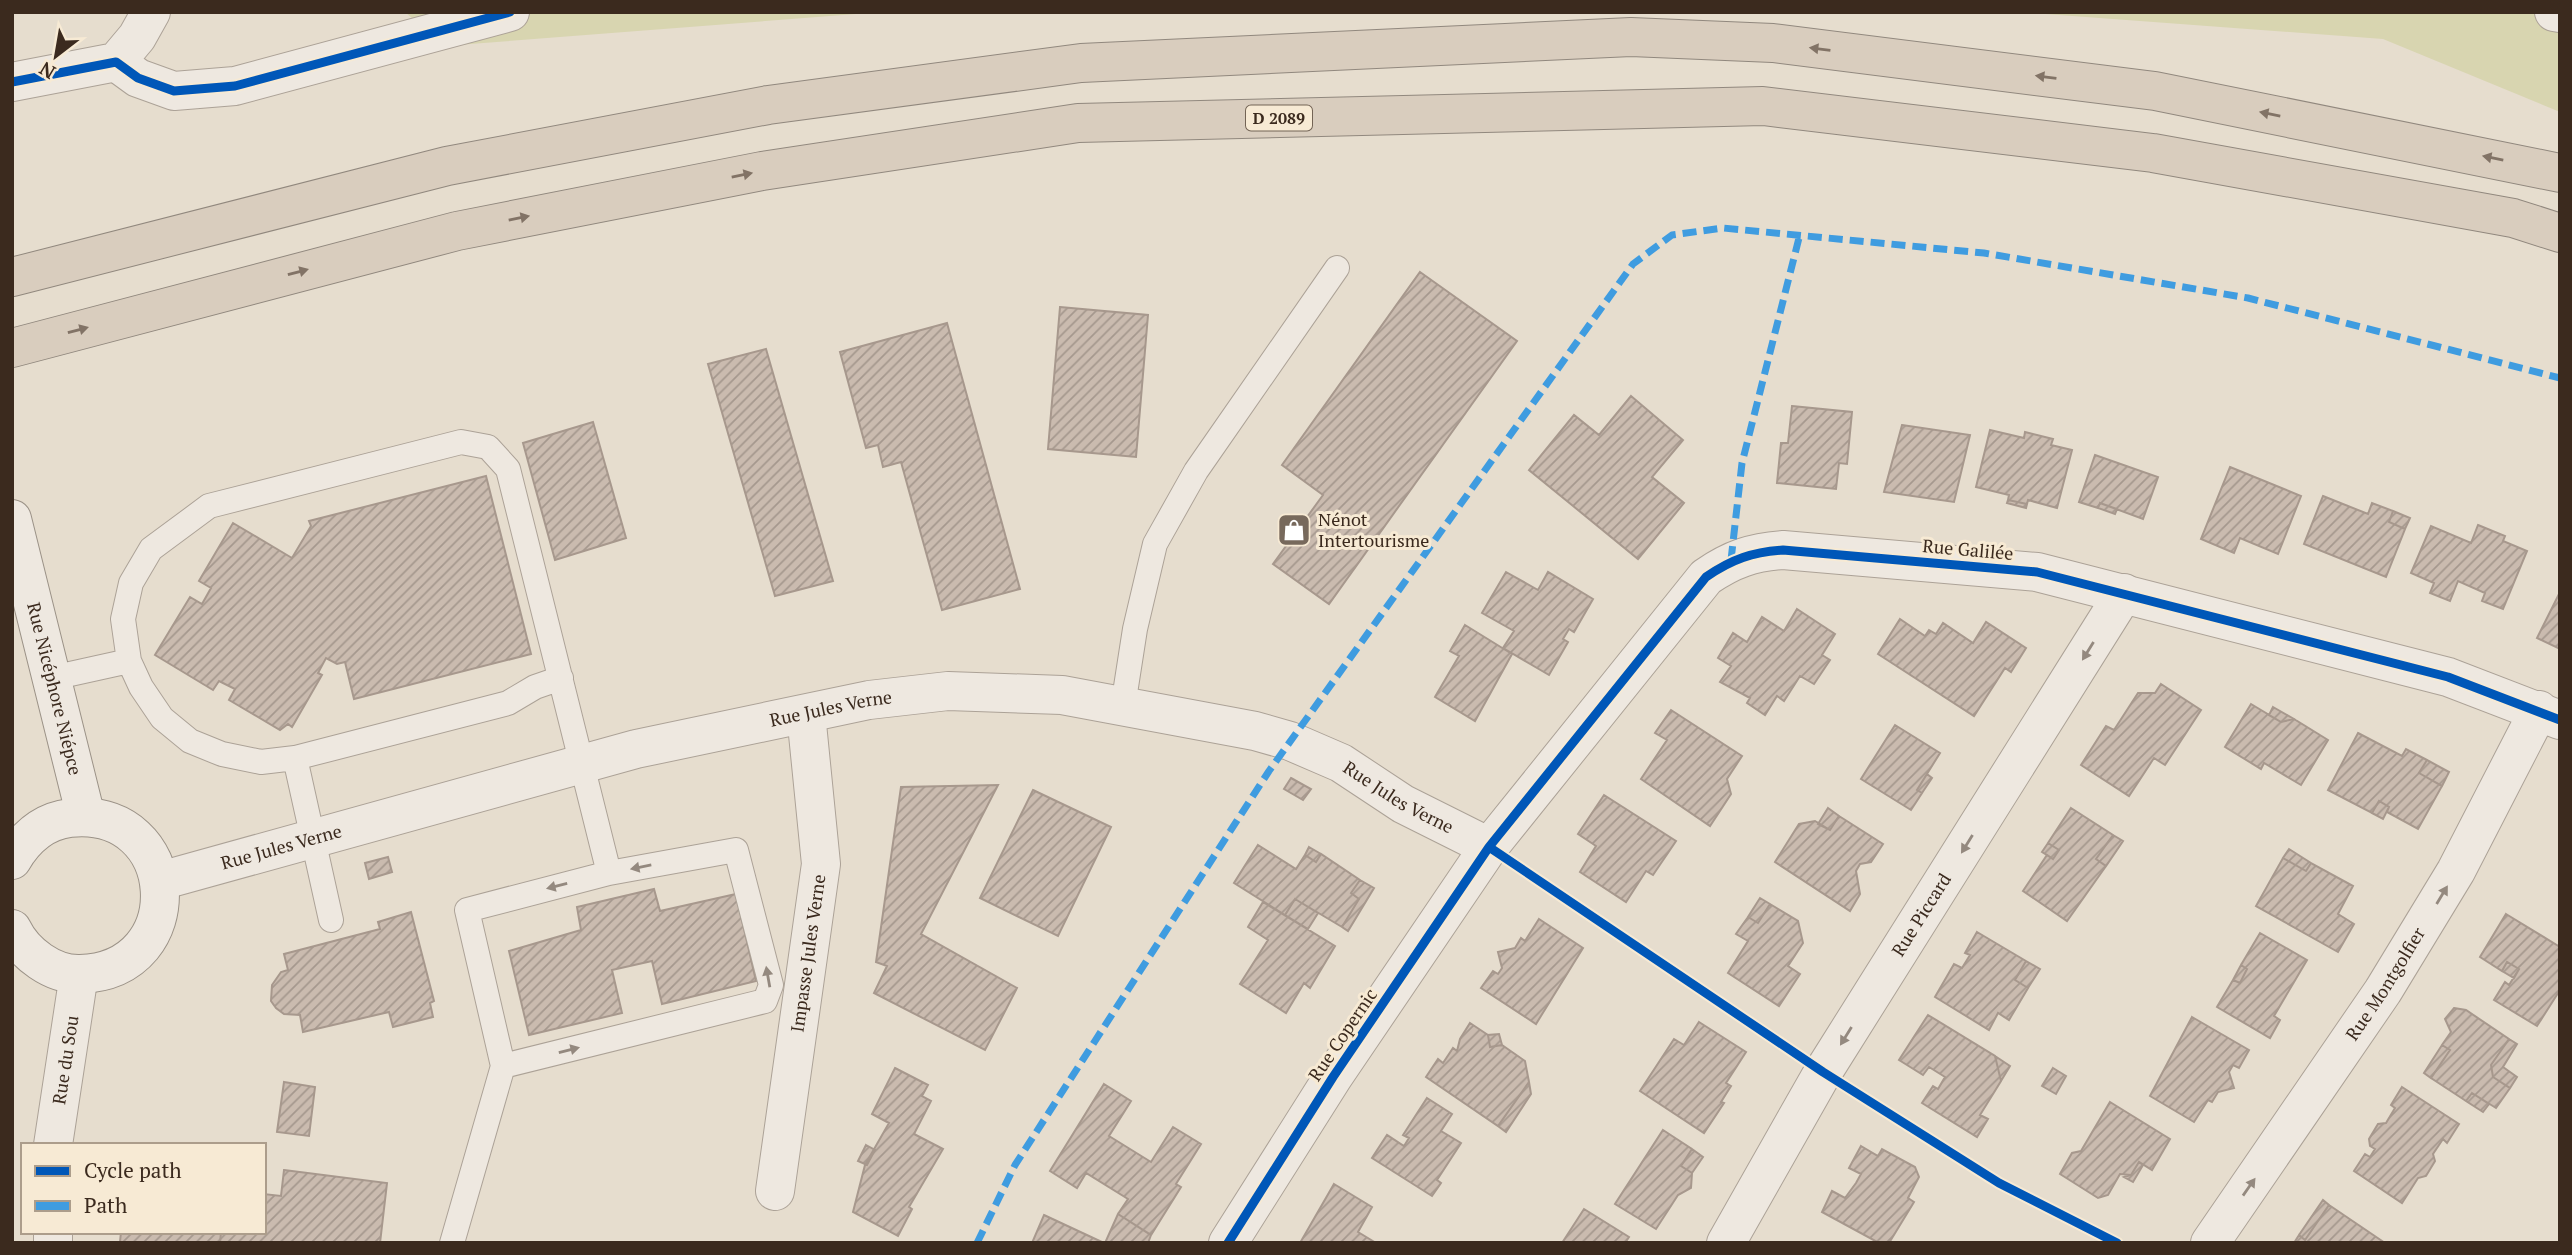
<svg xmlns="http://www.w3.org/2000/svg" width="2572" height="1255" font-family="'PT Serif',serif">
<defs>
<pattern id="building-hatch" width="6" height="6" patternUnits="userSpaceOnUse" patternTransform="scale(1.75)"><rect width="6" height="6" fill="#cabbaf"/><path d="M-1 1l2-2M0 6l6-6M5 7l2-2" fill="none" stroke="#a5988e"/></pattern>
</defs>
<rect width="100%" height="100%" fill="#e6ddce"/>
<path fill="#d8d5b0" d="M405 12H882L444 46Z
M2020 12H2560V112L2383 39Z"/>
<path fill="url(#building-hatch)" stroke="#a7988d" stroke-width="2" d="M1420 272 1517 341 1329 604 1273 564 1323 495 1282 465Z
M1060 307 1148 315 1136 457 1048 449Z
M947 323 1020 589 942 610 901 462 883 467 878 445 866 448 840 352Z
M766 349 833 581 775 596 708 364Z
M1631 396 1683 440 1652 477 1684 503 1638 559 1529 470 1574 415 1599 435Z
M1792 406 1852 412 1847 464 1839 463 1836 489 1777 483 1781 443H1788Z
M593 422 626 538 555 560 523 443Z
M1902 425 1970 435 1954 502 1884 492Z
M1990 430 2024 438 2025 432 2053 439 2051 445 2072 450 2057 508 2028 500 2027 504 2008 500 2009 495 1976 487Z
M2095 455 2158 477 2143 519 2100 503 2098 508 2079 502Z
M2230 467 2301 496 2278 554 2240 538 2234 553 2201 539Z
M486 476 531 654 354 699 345 662 337 664 326 658 318 673 322 675 292 727 288 724 280 730 229 700 235 689 219 681 213 690 155 655 190 597 202 604 211 588 199 581 233 523 292 558 311 526 309 521Z
M2323 496 2368 514 2372 503 2393 511 2389 522 2405 529 2386 577 2304 544Z
M2008 500 2027 504 2026 508 2007 503Z
M2100 503 2117 509 2115 514 2098 508Z
M2393 511 2410 518 2405 529 2389 522Z
M2478 525 2505 536 2503 541 2527 551 2503 609 2482 601 2485 593 2458 581 2450 601 2430 593 2434 583 2411 573 2431 526 2471 543Z
M1506 572 1538 590 1548 572 1593 599 1574 632 1569 629 1563 639 1568 642 1549 675 1503 648 1514 631 1482 613Z
M2560 592V649L2537 638Z
M1797 609 1835 634 1822 655 1830 660 1814 684 1800 676 1784 701 1777 696 1765 715 1747 703 1750 698 1720 682 1731 666 1718 658 1733 633 1747 642 1762 617 1784 631Z
M1900 619 1925 636 1929 630 1936 634 1943 623 1973 643 1986 622 2026 648 2011 672 2005 668 1974 716 1878 654Z
M1465 625 1512 654 1475 721 1435 697 1459 656 1450 651Z
M2161 684 2201 710 2165 765 2154 758 2129 796 2081 765 2106 726 2114 730 2138 693H2155Z
M2251 704 2281 722 2294 719 2328 740 2301 785 2264 763 2261 769 2225 747Z
M2273 707 2294 719 2281 722 2269 715Z
M1671 710 1742 756 1727 779 1731 794 1710 826 1641 779 1667 740 1655 733Z
M1895 725 1940 753 1917 790 1922 793 1911 810 1861 779Z
M2358 733 2402 756 2406 749 2427 760 2419 773 2442 786 2418 829 2387 812 2389 807 2379 801 2372 813 2328 790Z
M2427 760 2449 772 2442 786 2419 773Z
M1927 774 1932 778 1922 793 1917 790Z
M1291 778 1311 789 1303 800 1284 789Z
M998 785 921 934 1017 988 985 1050 874 993 887 966 876 962 901 787Z
M1033 790 1111 827 1058 936 980 898Z
M1604 795 1676 841 1653 875 1646 871 1626 902 1580 872 1596 846 1578 834Z
M2379 801 2389 807 2383 819 2372 813Z
M1828 808 1839 816 1830 830 1818 824Z
M2071 808 2113 835 2096 859 2106 866 2067 921 2023 891 2047 855 2053 859 2059 850 2048 843Z
M1839 816 1883 844 1871 862 1860 864 1856 871 1860 894 1850 911 1775 862 1799 824 1815 821 1830 830Z
M2113 835 2123 841 2106 866 2096 859Z
M2048 843 2059 850 2053 859 2042 852Z
M1258 845 1296 869 1305 855 1316 862 1321 854 1360 880 1351 893 1359 899 1342 927 1295 899 1285 915 1234 883Z
M1309 847 1321 854 1316 862 1305 855Z
M2289 849 2311 863 2306 871 2283 858Z
M388 857 392 872 369 879 365 863Z
M2283 858 2306 871 2311 863 2353 886 2338 914 2354 924 2338 952 2256 906Z
M1360 880 1374 888 1348 931 1342 927 1359 899 1351 893Z
M654 889 660 911 736 894 756 981 662 1004 652 961 612 970 622 1013 529 1035 509 951 581 930 577 907Z
M1760 898 1770 904 1758 923 1748 917Z
M1295 899 1318 913 1308 929 1285 915Z
M1263 902 1335 946 1310 988 1304 983 1286 1013 1240 984 1268 940 1248 927Z
M1770 904 1798 921 1803 943 1788 966 1800 974 1779 1006 1728 973 1748 941 1736 934 1748 917 1758 923Z
M411 912 434 1001 430 1003 433 1017 393 1027 389 1012 303 1032 300 1015 284 1014 276 1008 271 1001 272 985 281 972 288 970 284 954 380 929 378 922Z
M2506 914 2560 947V990L2537 1026 2494 1000 2505 982 2509 985 2519 969 2507 962 2502 971 2480 957Z
M1539 919 1583 948 1536 1024 1481 988 1493 971 1498 974 1502 968 1498 952 1515 948 1521 938 1525 941Z
M1977 932 2026 961 2015 980 2028 988 2009 1020 1998 1013 1989 1030 1935 997 1954 964 1962 968 1970 955 1965 953Z
M2260 933 2307 960 2274 1016 2280 1020 2270 1038 2217 1007 2233 980 2240 983 2247 969 2241 965Z
M2026 961 2040 969 2028 988 2015 980Z
M2507 962 2519 969 2514 978 2502 971Z
M2241 965 2247 969 2240 983 2233 980Z
M2454 1008 2466 1010 2509 1039 2491 1065 2493 1077 2510 1088 2496 1108 2472 1093 2466 1101 2431 1078 2450 1050 2442 1045 2451 1032 2445 1019Z
M1928 1015 1995 1056 2001 1081 1980 1115 1988 1119 1977 1137 1922 1103 1933 1086 1938 1089 1945 1077 1929 1067 1923 1075 1899 1060Z
M2192 1017 2249 1050 2239 1068 2233 1065 2229 1072 2234 1088 2218 1092 2212 1102 2208 1100 2194 1122 2150 1096Z
M1699 1022 1746 1052 1726 1083 1731 1086 1721 1102 1724 1103 1704 1133 1640 1091 1674 1039 1684 1045Z
M1470 1023 1488 1035 1490 1047 1502 1045 1525 1061 1529 1082 1498 1126 1426 1077 1438 1059 1443 1063 1453 1048 1457 1051 1460 1039Z
M1499 1034 1502 1045 1490 1047 1488 1035Z
M2509 1039 2517 1044 2503 1067 2517 1077 2510 1088 2493 1077 2491 1065Z
M2442 1045 2450 1050 2431 1078 2424 1073Z
M1995 1056 2010 1066 2001 1081Z
M895 1068 928 1085 922 1096 931 1101 914 1134 943 1149 909 1207 912 1209 898 1236 853 1212 865 1165 889 1123 872 1114Z
M2053 1068 2066 1076 2056 1094 2042 1086Z
M284 1082 315 1087 309 1136 277 1132Z
M1529 1082 1531 1094 1506 1132 1498 1126Z
M1104 1084 1131 1101 1109 1136 1151 1162 1173 1127 1201 1144 1176 1184 1181 1187 1151 1235 1118 1214 1128 1199 1086 1173 1077 1188 1050 1171Z
M2402 1087 2459 1124 2447 1143 2443 1139 2433 1154 2435 1161 2426 1176 2418 1178 2402 1203 2354 1171 2365 1154 2370 1157 2375 1149 2370 1146 2369 1139 2378 1124 2386 1123 2395 1108 2391 1105Z
M2472 1093 2489 1104 2483 1112 2466 1101Z
M1427 1098 1452 1114 1441 1131 1461 1143 1437 1180 1441 1183 1432 1196 1372 1158 1387 1135 1404 1146 1409 1138 1403 1135Z
M2110 1102 2170 1139 2152 1170 2139 1162 2131 1175 2120 1174 2108 1195 2098 1198 2060 1174 2072 1153 2081 1151Z
M1663 1130 1692 1149 1681 1166 1692 1173 1691 1188 1678 1195 1656 1229 1615 1204Z
M866 1145 875 1150 867 1165 858 1161Z
M1861 1146 1878 1156 1882 1149 1915 1167 1919 1177 1908 1198 1914 1202 1889 1243H1879L1822 1212 1832 1191 1845 1198 1856 1183 1861 1174 1849 1168Z
M1692 1149 1703 1157 1692 1173 1681 1166Z
M2139 1162 2143 1165 2133 1182 2124 1177 2131 1175Z
M284 1170 387 1183 380 1243H220L221 1232H264V1194L281 1196Z
M1334 1184 1372 1207 1358 1232 1376 1243H1300Z
M2323 1200 2329 1205 2305 1240 2299 1235Z
M2329 1205 2385 1243H2294L2299 1235 2305 1240Z
M1584 1209 1629 1237 1625 1243H1562Z
M1118 1214 1151 1235 1148 1243H1105Z
M1044 1215 1104 1243H1032Z
M121 1232H221L220 1243H128L120 1242Z"/>
<g fill="none" stroke-linecap="round" stroke-linejoin="round">
<defs>
<path id="lane" d="M52 678 129 661
M1123 706 1135 629 1155 544 1196 471 1337 268
M295 758 331 920
M503 1066 765 1001 771 985 736 850 609 873
M452 1243 503 1066 467 910 609 873 508 469 488 447 461 442 209 506 151 549 131 583 123 619 129 661 141 687 162 718 190 741 222 754 261 762 295 758 508 703 535 687 561 678"/>
<g id="street">
<path d="M2554 12 2560 13"/>
<path d="M116 62 138 78 174 91 235 86 510 12"/>
<path d="M12 82 116 62 137 37 151 12"/>
<path id="s1" d="M160 881 636 749 869 700 948 691 1062 695 1255 731 1290 741 1341 763 1403 804 1489 847"/>
<path id="s2" d="M53 1145 79 974"/>
<path id="s3" d="M775 1191 821 864 806 714"/>
<path d="M53 1232V1243"/>
<path d="M1228 1243 1333 1077 1489 847 1706 577C1732 559 1753 552 1783 550L2037 572 2448 677 2560 720"/>
<path id="s4" d="M1726 1243 1823 1072 2124 593"/>
<path id="s5" d="M2210 1243 2383 991 2456 871 2539 710"/>
</g>
<g id="secondary">
<path id="s6" d="M12 519 86 817"/>
<path d="M12 860C25 838 44 821 70 818 183 806 193 971 80 974 53 975 24 954 12 929"/>
</g>
<path id="highway" d="M12 277 447 166 768 105 1081 63 1631 37 1773 43 2155 91 2560 173
M12 348 457 231 762 171 1078 123 1763 106 2153 153 2513 218 2560 233"/>
</defs>
<use href="#lane" stroke="#aca297" stroke-width="26"/>
<use href="#street" stroke="#aca297" stroke-width="40"/>
<use href="#secondary" stroke="#9b9287" stroke-width="40"/>
<use href="#highway" stroke="#91887e" stroke-width="40"/>
<use href="#lane" stroke="#eee8e0" stroke-width="24"/>
<use href="#street" stroke="#eee8e0" stroke-width="38"/>
<use href="#secondary" stroke="#eee8e0" stroke-width="38"/>
<use href="#highway" stroke="#d9cdbe" stroke-width="38"/>
<path stroke="#3f9ce0" stroke-width="7" stroke-dasharray="14 7" stroke-linecap="butt" d="M1731 560 1742 463 1800 234
M977 1243 1015 1165 1269 771 1633 264 1672 235 1723 228 1984 253 2248 298 2560 378"/>
<defs>
<path id="cycleway" d="M12 82 116 62 138 78 174 91 235 86 510 12
M1489 847 1823 1072 1999 1183 2117 1243
M1228 1243 1333 1077 1489 847 1706 577C1732 559 1753 552 1783 550L2037 572 2448 677 2560 720"/>
</defs>
<use href="#cycleway" stroke="#f7ead4" stroke-width="13"/>
<use href="#cycleway" stroke="#0057b8" stroke-width="9"/>
</g>
<defs><path id="oneway-solid" d="M-6-.8H1V-3.2L6.5 0L1 3.2V.8H-6Z" transform="scale(1.75)"/></defs>
<g fill="#827366">
<use href="#oneway-solid" transform="translate(1820 49) rotate(-173)"/>
<use href="#oneway-solid" transform="translate(2046 77) rotate(-173)"/>
<use href="#oneway-solid" transform="translate(2270 114) rotate(-169)"/>
<use href="#oneway-solid" transform="translate(2493 158) rotate(-169)"/>
<use href="#oneway-solid" transform="translate(742 175) rotate(-11)"/>
<use href="#oneway-solid" transform="translate(519 218) rotate(-11)"/>
<use href="#oneway-solid" transform="translate(298 272) rotate(-15)"/>
<use href="#oneway-solid" transform="translate(78 330) rotate(-15)"/>
</g>
<g fill="#94897f">
<use href="#oneway-solid" transform="translate(2088 651) rotate(122)"/>
<use href="#oneway-solid" transform="translate(1967 844) rotate(122)"/>
<use href="#oneway-solid" transform="translate(641 867) rotate(169)"/>
<use href="#oneway-solid" transform="translate(557 886) rotate(166)"/>
<use href="#oneway-solid" transform="translate(2442 895) rotate(-59)"/>
<use href="#oneway-solid" transform="translate(768 977) rotate(-100)"/>
<use href="#oneway-solid" transform="translate(1846 1036) rotate(122)"/>
<use href="#oneway-solid" transform="translate(569 1050) rotate(-14)"/>
<use href="#oneway-solid" transform="translate(2249 1187) rotate(-55)"/>
</g>
<defs>
<symbol id="shop-square" viewBox="-11 -11 22 22"><rect x="-9" y="-9" width="18" height="18" rx="4" fill="#77695c" stroke="#f7ead4"/><path d="M-5-2.5h2.3a2.7 3.5 0 0 1 5.4 0H5L5.5 6h-11ZM-1.5-2.5h3a1.5 2.3 0 0 0-3 0Z" fill="#fff"/></symbol>
</defs>
<g fill-rule="evenodd">
<use href="#shop-square" x="1275" y="511" width="38" height="38"/>
</g>
<g text-anchor="middle" stroke-width="6" stroke-linejoin="round" paint-order="stroke">
<rect fill="#f7ead4" stroke="#736455" stroke-width="2" x="1246" y="105.5" width="66" height="25" rx="5"/>
<g font-size="16" font-weight="bold" fill="#3b2a1e">
<text x="1279" y="124">D 2089</text>
</g>
<g font-size="18" fill="#3b2a1e" stroke="#f7ead4" text-anchor="start">
<text x="1318" y="526">Nénot<tspan x="1318" dy="21">Intertourisme</tspan></text>
</g>
<g font-size="18" fill="#3b2a1e" stroke="#f7ead4">
<text transform="translate(1968 550) rotate(5)" y="6">Rue Galilée</text>
<text dy="6" stroke="none"><textPath href="#s6" startOffset="175">Rue Nicéphore Niépce</textPath></text>
<text dy="6" stroke="none"><textPath href="#s1" startOffset="693">Rue Jules Verne</textPath></text>
<text dy="6" stroke="none"><textPath href="#s1" startOffset="1281">Rue Jules Verne</textPath></text>
<text dy="6" stroke="none"><textPath href="#s1" startOffset="126">Rue Jules Verne</textPath></text>
<text dy="6" stroke="none"><textPath href="#s4" startOffset="382">Rue Piccard</textPath></text>
<text dy="6" stroke="none"><textPath href="#s3" startOffset="240">Impasse Jules Verne</textPath></text>
<text dy="6" stroke="none"><textPath href="#s5" startOffset="313">Rue Montgolfier</textPath></text>
<text transform="translate(1343 1035) rotate(-56)" y="6">Rue Copernic</text>
<text dy="6" stroke="none"><textPath href="#s2" startOffset="86">Rue du Sou</textPath></text>
</g>
</g>
<rect width="2572" height="1255" fill="none" stroke="#3b2a1e" stroke-width="28"/>
<rect x="21" y="1143" width="245" height="91" fill="#f7ead4" stroke="#ac9d8b" stroke-width="2"/>
<rect x="35" y="1166" width="35" height="10" fill="#0057b8" stroke="#ac9d8b" stroke-width="2"/>
<text x="84" y="1178" font-size="21" fill="#3b2a1e">Cycle path</text>
<rect x="35" y="1201" width="35" height="10" fill="#3f9ce0" stroke="#ac9d8b" stroke-width="2"/>
<text x="84" y="1213" font-size="21" fill="#3b2a1e">Path</text>
<g transform="translate(56 56) rotate(211)" stroke="#f7ead4" stroke-width="5" paint-order="stroke">
<path d="M0-5L12 26L0 18L-12 26Z" fill="#3b2a1e"/>
<text y="-10" font-size="19" font-weight="bold" text-anchor="middle" fill="#3b2a1e">N</text>
</g>
</svg>
